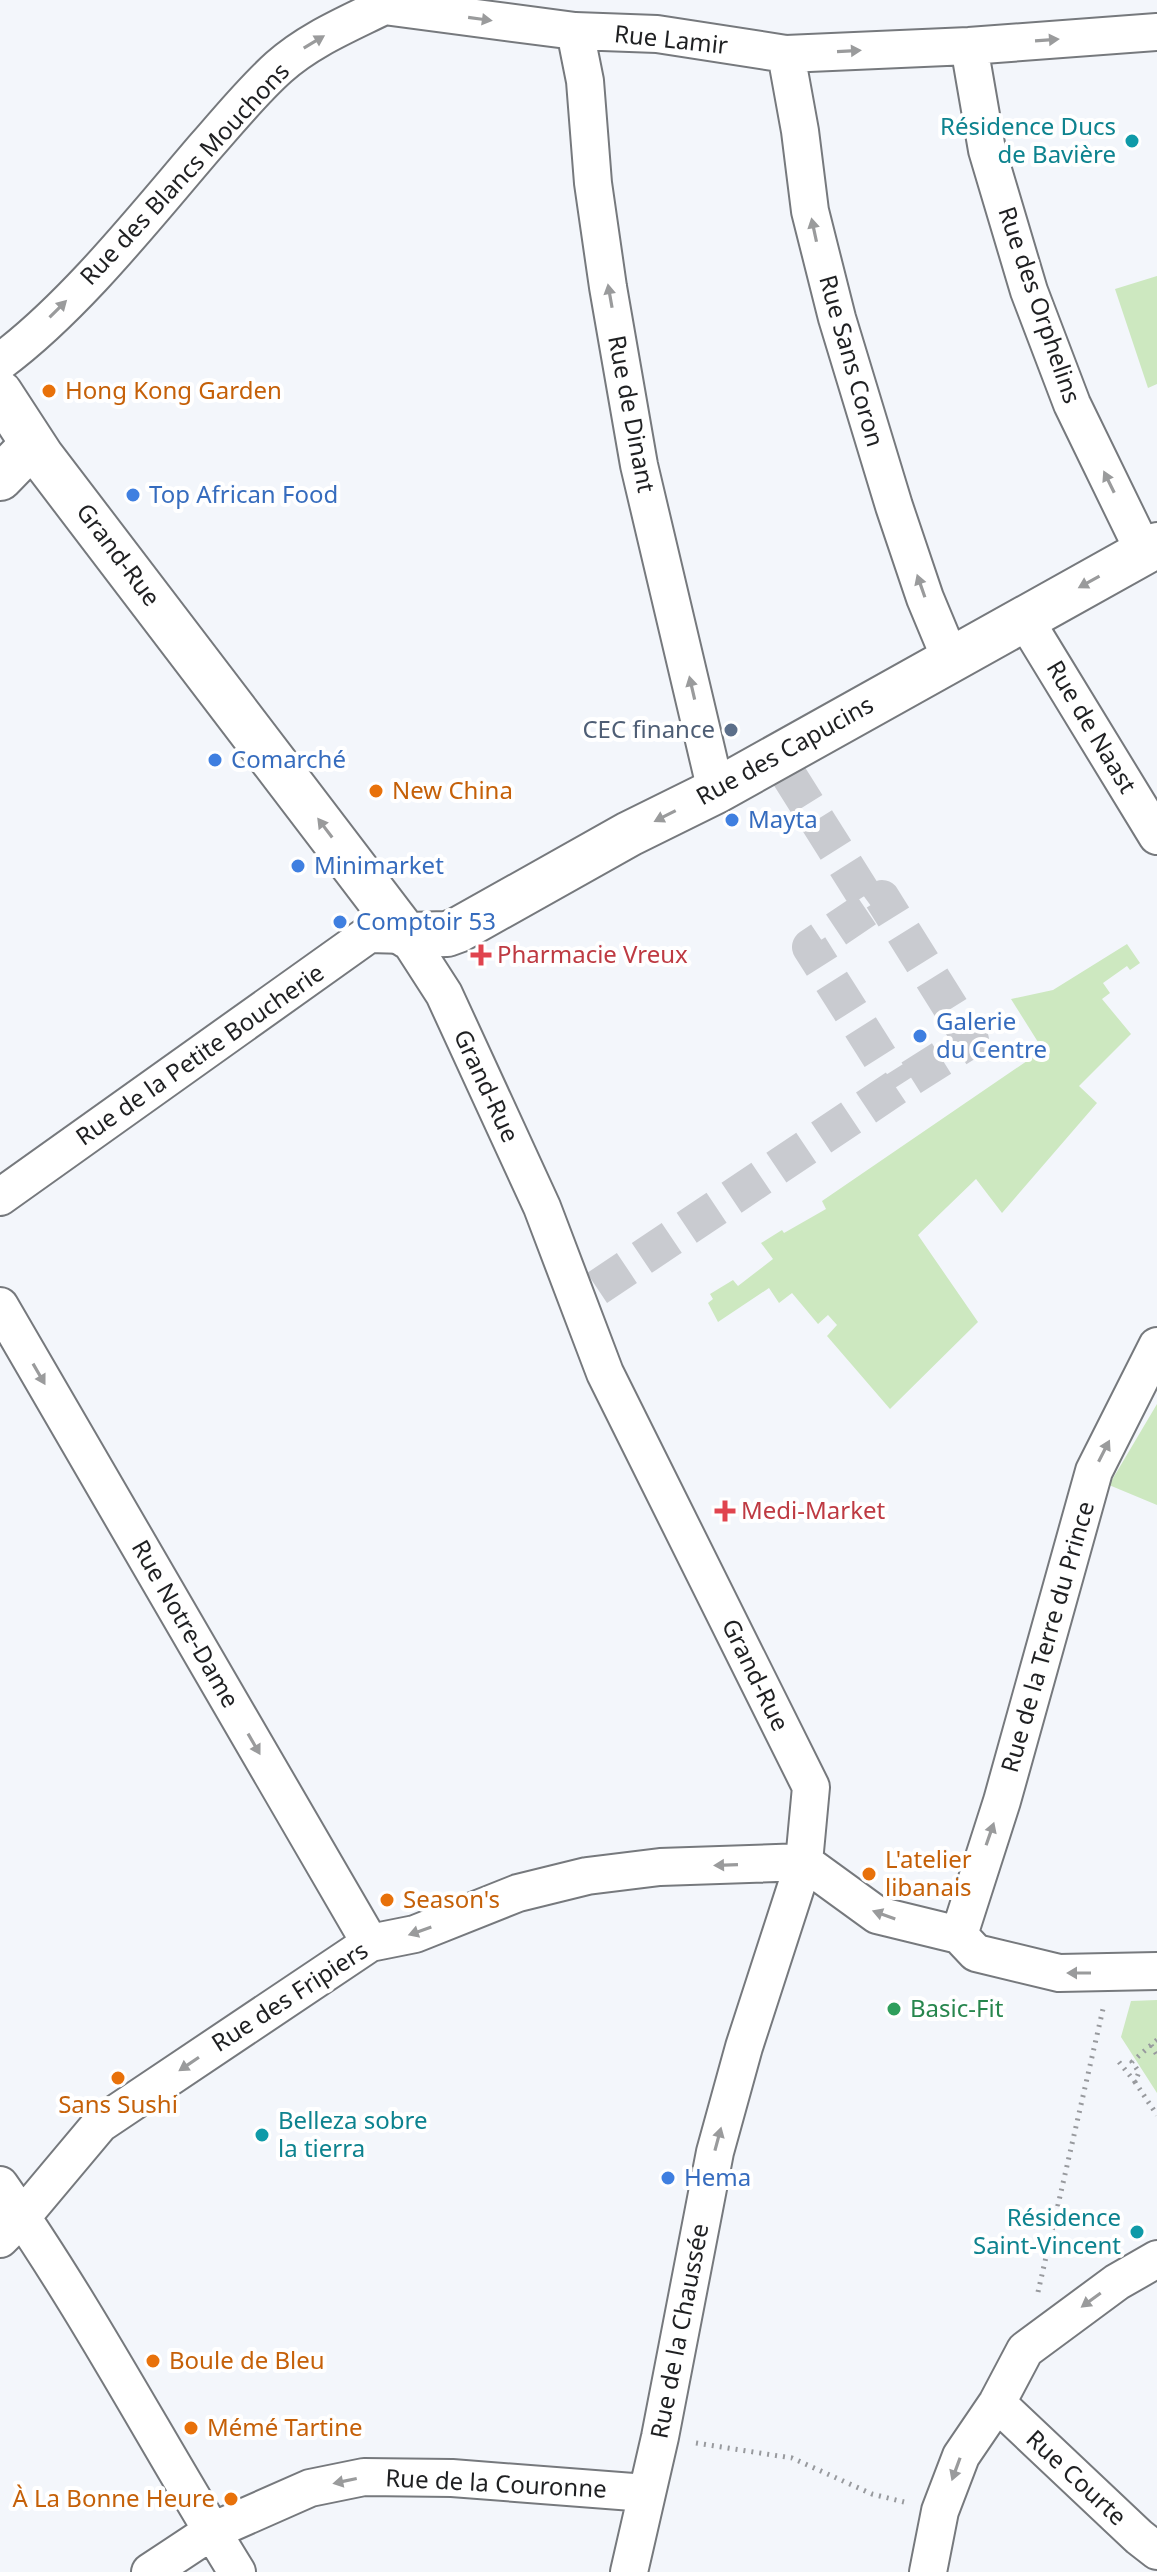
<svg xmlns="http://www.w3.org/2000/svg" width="1157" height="2572" font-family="'Noto Sans',sans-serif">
<rect width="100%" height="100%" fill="#f3f6fb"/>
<path fill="#cde8c0" d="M1157 276V384L1148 388 1115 289Z
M1127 944 1140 963 1130 970 1127 966 1103 983 1110 993 1102 999 1131 1034 1079 1086 1097 1103 1002 1213 976 1179 918 1235 978 1322 890 1409 827 1336 837 1325 828 1315 818 1324 792 1293 779 1303 769 1288 718 1322 708 1303 713 1299 710 1294 733 1280 738 1286 773 1259 761 1243 782 1230 784 1233 826 1209 822 1201 1043 1050 1011 999 1053 990Z
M1157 1404V1505L1109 1485Z
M1157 2000V2093L1121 2037 1131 2001Z"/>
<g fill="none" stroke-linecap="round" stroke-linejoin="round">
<path stroke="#c9cbd0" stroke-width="36" stroke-dasharray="36 18" stroke-linecap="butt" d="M788 774 871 906 810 947 898 1086
M597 1288 898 1086 971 1040 882 898 871 906"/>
<defs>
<path id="street" d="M376 0 384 6 575 31 657 34 786 54 969 46 1157 32
M575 31 585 81 593 183 608 287 639 465 716 791
M969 46 987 150 1029 291 1072 404 1144 552
M786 54 800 131 810 211 837 318 894 506 925 598 950 658
M0 362C74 307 145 217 205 147 229 120 252 91 279 67 309 40 348 24 384 6
M1024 618 1157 836
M0 1197 369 934 406 935 444 994 542 1207 605 1373 811 1787 804 1862 744 2047 715 2152 660 2437 629 2572
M0 1306 370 1943
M804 1862 877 1915 959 1935 976 1953 1059 1973 1157 1971
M959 1935 1002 1801 1094 1471 1157 1346
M0 2185C87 2309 157 2443 237 2572
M0 2239 22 2217 100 2124 370 1943 415 1934 518 1893 587 1876 660 1867 804 1862
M997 2403 1139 2537 1157 2551
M150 2572 212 2531 233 2522 310 2488 364 2477 452 2478 646 2493
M928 2572 940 2511 961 2456 997 2403 1025 2350 1117 2282 1157 2259"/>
<path id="secondary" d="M0 393 41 456 406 935 447 934 458 930 629 834 716 791 1157 545
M0 478 33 444"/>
</defs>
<use href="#street" stroke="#76797d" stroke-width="40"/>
<use href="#secondary" stroke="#76797d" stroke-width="48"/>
<path stroke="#989a9e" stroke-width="5" stroke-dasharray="2 6" stroke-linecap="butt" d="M1157 2040 1151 2045 1157 2055
M1151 2045 1132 2062 1139 2072 1135 2082 1157 2115
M1119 2062 1135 2082
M1038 2292 1103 2009
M696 2443 792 2458 872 2494 904 2502"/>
<use href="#street" stroke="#fff" stroke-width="36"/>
<use href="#secondary" stroke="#fff" stroke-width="44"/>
</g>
<defs><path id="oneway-solid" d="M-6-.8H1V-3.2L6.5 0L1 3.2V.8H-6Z" transform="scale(2)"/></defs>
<g fill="#9a9b9c">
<use href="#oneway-solid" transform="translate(480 19) rotate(8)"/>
<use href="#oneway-solid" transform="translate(1047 40) rotate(-4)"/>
<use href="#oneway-solid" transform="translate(314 42) rotate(-31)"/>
<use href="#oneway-solid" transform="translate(849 51) rotate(-3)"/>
<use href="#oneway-solid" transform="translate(814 230) rotate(-102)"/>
<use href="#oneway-solid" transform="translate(610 296) rotate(-100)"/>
<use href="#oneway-solid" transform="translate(58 309) rotate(-45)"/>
<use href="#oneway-solid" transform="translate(1109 482) rotate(-116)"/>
<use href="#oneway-solid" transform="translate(1089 582) rotate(151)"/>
<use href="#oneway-solid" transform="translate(921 586) rotate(-109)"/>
<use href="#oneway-solid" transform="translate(692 688) rotate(-103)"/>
<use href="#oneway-solid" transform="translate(665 816) rotate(153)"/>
<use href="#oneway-solid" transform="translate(325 828) rotate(-127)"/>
<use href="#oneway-solid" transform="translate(39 1374) rotate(60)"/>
<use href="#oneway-solid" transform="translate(1104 1451) rotate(-63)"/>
<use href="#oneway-solid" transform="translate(254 1744) rotate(60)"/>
<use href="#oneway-solid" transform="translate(990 1834) rotate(-71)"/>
<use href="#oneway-solid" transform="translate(726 1865) rotate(178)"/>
<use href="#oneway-solid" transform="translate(884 1915) rotate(-160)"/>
<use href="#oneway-solid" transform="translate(420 1931) rotate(161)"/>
<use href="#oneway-solid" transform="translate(1079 1973) rotate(-180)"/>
<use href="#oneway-solid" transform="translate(189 2064) rotate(146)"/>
<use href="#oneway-solid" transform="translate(718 2139) rotate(-75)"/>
<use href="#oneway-solid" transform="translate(1091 2300) rotate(144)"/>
<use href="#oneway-solid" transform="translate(956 2469) rotate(110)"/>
<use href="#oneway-solid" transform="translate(345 2481) rotate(168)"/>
</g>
<g fill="#0f9aa8" stroke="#fff" stroke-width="3">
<circle cx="1132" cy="141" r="8"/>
<circle cx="262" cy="2135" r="8"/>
<circle cx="1137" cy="2232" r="8"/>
</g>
<g fill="#e8710a" stroke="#fff" stroke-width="3">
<circle cx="49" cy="391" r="8"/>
<circle cx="376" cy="791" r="8"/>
<circle cx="869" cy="1874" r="8"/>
<circle cx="387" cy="1900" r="8"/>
<circle cx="118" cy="2078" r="8"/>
<circle cx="153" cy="2361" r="8"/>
<circle cx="191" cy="2428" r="8"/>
<circle cx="231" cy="2499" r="8"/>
</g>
<g fill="#3f7fe0" stroke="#fff" stroke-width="3">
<circle cx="133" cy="495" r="8"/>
<circle cx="215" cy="760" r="8"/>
<circle cx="732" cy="820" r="8"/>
<circle cx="298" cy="866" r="8"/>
<circle cx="340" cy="922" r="8"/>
<circle cx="920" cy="1036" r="8"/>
<circle cx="668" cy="2178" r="8"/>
</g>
<circle fill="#5c6f8a" stroke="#fff" stroke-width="3" cx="731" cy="730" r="8"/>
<g fill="#e0444e" stroke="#fff" stroke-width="3">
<path d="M477 943h8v8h8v8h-8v8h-8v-8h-8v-8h8z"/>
<path d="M721 1499h8v8h8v8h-8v8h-8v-8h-8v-8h8z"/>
</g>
<circle fill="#2e9e5b" stroke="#fff" stroke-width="3" cx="894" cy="2009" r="8"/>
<g text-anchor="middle" stroke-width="8" stroke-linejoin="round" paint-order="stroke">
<g font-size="24" fill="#1f2022" stroke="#fff">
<text transform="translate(671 40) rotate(6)" y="8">Rue Lamir</text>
<text transform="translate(185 174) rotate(-47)" y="8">Rue des Blancs Mouchons</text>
<text transform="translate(1039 305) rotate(71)" y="8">Rue des Orphelins</text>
<text transform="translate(851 361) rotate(74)" y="8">Rue Sans Coron</text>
<text transform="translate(631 414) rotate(79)" y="8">Rue de Dinant</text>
<text transform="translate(118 555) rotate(53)" y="8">Grand-Rue</text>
<text transform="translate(1091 727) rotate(59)" y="8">Rue de Naast</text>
<text transform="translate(785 751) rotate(-29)" y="8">Rue des Capucins</text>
<text transform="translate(200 1055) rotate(-35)" y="8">Rue de la Petite Boucherie</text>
<text transform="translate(486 1086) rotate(65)" y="8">Grand-Rue</text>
<text transform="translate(185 1624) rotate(60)" y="8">Rue Notre-Dame</text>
<text transform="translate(1048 1637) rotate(-74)" y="8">Rue de la Terre du Prince</text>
<text transform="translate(755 1675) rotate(64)" y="8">Grand-Rue</text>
<text transform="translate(290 1997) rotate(-33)" y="8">Rue des Fripiers</text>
<text transform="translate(680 2331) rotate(-79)" y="8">Rue de la Chaussée</text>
<text transform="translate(1076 2478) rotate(43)" y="8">Rue Courte</text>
<text transform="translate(496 2484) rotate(3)" y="8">Rue de la Couronne</text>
</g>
<g font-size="24" fill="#0d838f" stroke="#fff" text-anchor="end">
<text x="1116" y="135">Résidence Ducs<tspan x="1116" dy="28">de Bavière</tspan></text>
<text x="278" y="2129" text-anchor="start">Belleza sobre<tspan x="278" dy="28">la tierra</tspan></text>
<text x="1121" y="2226">Résidence<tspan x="1121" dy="28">Saint-Vincent</tspan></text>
</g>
<g font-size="24" fill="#c56008" stroke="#fff" text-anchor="start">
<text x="65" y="399">Hong Kong Garden</text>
<text x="392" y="799">New China</text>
<text x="885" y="1868">L'atelier<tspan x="885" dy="28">libanais</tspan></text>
<text x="403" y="1908">Season's</text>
<text x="118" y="2113" text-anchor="middle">Sans Sushi</text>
<text x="169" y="2369">Boule de Bleu</text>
<text x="207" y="2436">Mémé Tartine</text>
<text x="215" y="2507" text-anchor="end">À La Bonne Heure</text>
</g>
<g font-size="24" fill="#366cbe" stroke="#fff" text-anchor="start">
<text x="149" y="503">Top African Food</text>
<text x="231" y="768">Comarché</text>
<text x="748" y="828">Mayta</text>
<text x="314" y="874">Minimarket</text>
<text x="356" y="930">Comptoir 53</text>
<text x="936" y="1030">Galerie<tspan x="936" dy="28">du Centre</tspan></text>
<text x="684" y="2186">Hema</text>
</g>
<g font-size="24" fill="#4e5e75" stroke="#fff" text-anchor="end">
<text x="715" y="738">CEC finance</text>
</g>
<g font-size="24" fill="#be3a42" stroke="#fff" text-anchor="start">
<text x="497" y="963">Pharmacie Vreux</text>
<text x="741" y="1519">Medi-Market</text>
</g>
<g font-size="24" fill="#27864d" stroke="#fff" text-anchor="start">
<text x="910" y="2017">Basic-Fit</text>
</g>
</g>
</svg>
